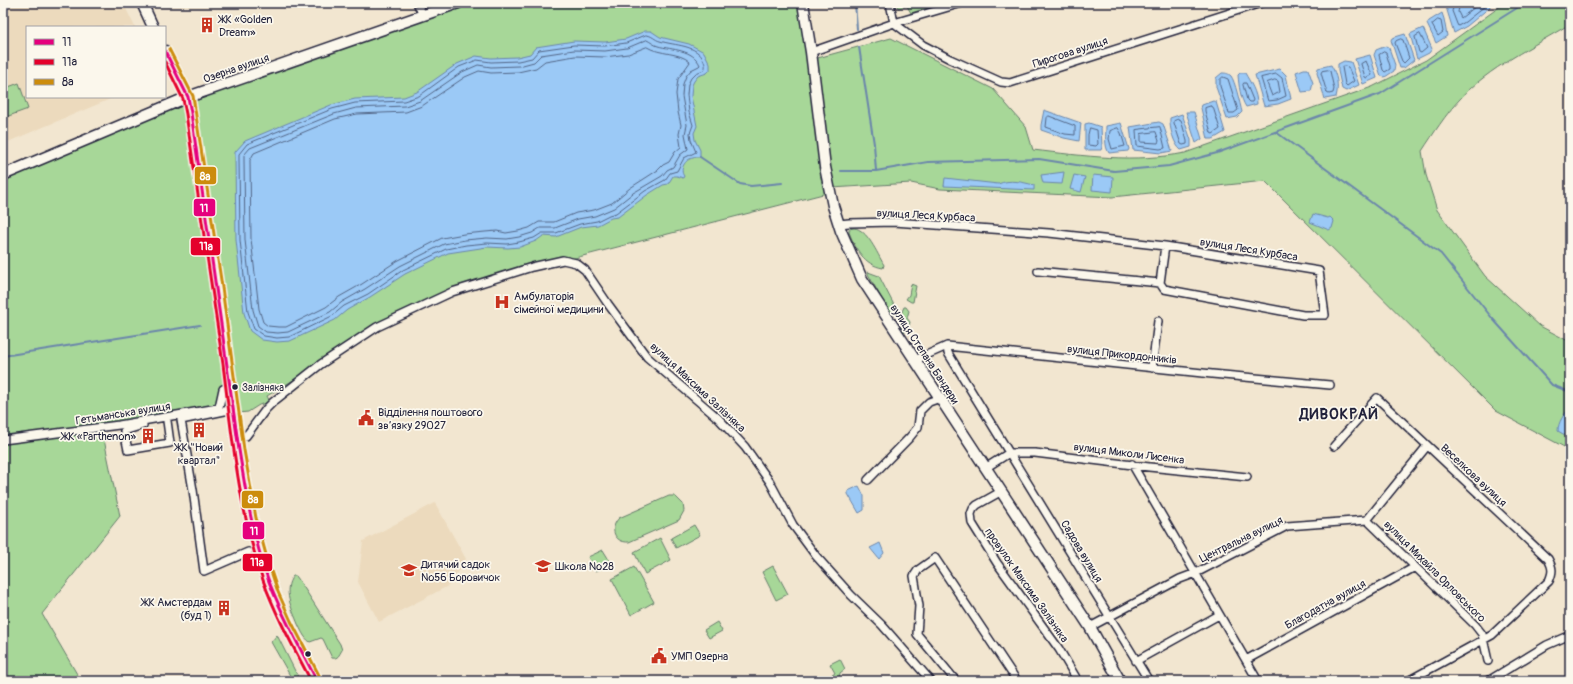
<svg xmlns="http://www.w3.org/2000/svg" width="1573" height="684" font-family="Pangolin,sans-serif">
<rect width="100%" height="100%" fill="#f2e6d0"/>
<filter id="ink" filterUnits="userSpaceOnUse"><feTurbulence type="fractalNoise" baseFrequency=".025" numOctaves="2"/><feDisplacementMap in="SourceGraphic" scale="8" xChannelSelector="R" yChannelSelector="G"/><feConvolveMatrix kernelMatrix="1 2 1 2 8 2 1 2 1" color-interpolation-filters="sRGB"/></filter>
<g filter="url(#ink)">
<path fill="#ecdabd" d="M3 3H123L135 27H27V97H115L3 144Z
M435 503 466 559 448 586 379 622 358 582 363 541Z"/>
<path fill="#a7d798" stroke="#647c6a" d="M466 3H800L827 193 571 259 531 264 475 282 375 325 348 342 300 376 267 396 270 402 259 405 248 412 238 413 191 99Z
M896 3H944L911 13 907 6 898 8Z
M1505 3H1570V24C1534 46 1488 68 1460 99 1445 115 1434 133 1422 151L1426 175 1437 210 1485 276 1540 326 1570 342V450L1496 411 1265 181 1112 197 940 189 911 183 832 188 814 59 891 38 993 89 1026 127 1033 150C1084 156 1135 163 1185 153L1372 87 1426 60Z
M19 83 28 109 3 118V89Z
M186 101 231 407 101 425 120 516 42 614 81 681H3V177Z
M854 228C867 229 877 253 884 265L883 268C864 265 855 248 849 232V229Z
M868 272 879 276 895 307 894 312 890 314 868 274Z
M911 284 916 286 913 302H911L906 299 909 295Z
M904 307H906L909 311 907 318 910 322 908 330 904 332C899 324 900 315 904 307Z
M669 496H675L683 504 684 511 679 520 629 542C614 543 609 528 619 518Z
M694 525 700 535 676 548 671 538Z
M660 538 671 560 645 574 634 552Z
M603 550 611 563 596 571 588 557Z
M773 566 788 594 776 600 762 572Z
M634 567 654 602 631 615 612 579Z
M293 576H296L299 580 340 644 342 650C339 655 338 659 332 658L323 639 321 638 310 642C304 638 301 630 298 624 292 609 282 590 293 576Z
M717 622 722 631 709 638 704 630Z
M277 635 300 681H293L271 642Z
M840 659 845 669 840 673 839 678 835 680 832 678 831 676 835 673 830 664Z"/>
<path fill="#9bc9f6" stroke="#6b86ab" d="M1455 3H1489L1490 7 1467 26 1454 33 1446 7Z
M1442 13 1444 19 1447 36 1436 43 1427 24 1429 21Z
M1423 28 1432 49 1429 53 1417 59 1410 34Z
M645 31H651L660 37 689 44 704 52 710 64V70L707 73 698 76 694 81 692 85 691 96 697 126 694 133 695 140 700 150V157C698 157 695 157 693 158 685 159 679 170 684 176L683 178 677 176H673L668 184 663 185 647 195 618 217 611 218 598 225 581 227 556 237 543 236 536 241 520 247 508 248 487 247 448 253 405 274 370 297 347 310 335 320 290 341 277 342 262 340 250 331 244 313 236 240 235 159V152L245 141 331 105 355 99 404 97 417 92 457 64 476 56 491 58 517 57 530 54 536 47 574 41 605 42 626 39Z
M1405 34 1414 60 1404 68H1400L1391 40 1392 38Z
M1386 46 1389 48 1395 65 1394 71 1385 77 1381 76 1374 55 1376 50Z
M1370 55 1377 78 1363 84 1355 59Z
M1344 61 1351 62 1359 85 1346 91 1342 89 1338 71V64Z
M1331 65C1337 75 1339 86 1336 97L1325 99 1317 73 1318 68Z
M1280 69 1286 75 1291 99 1278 104 1264 106 1255 75Z
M1304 69H1308L1313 83 1311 91 1302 92 1296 72Z
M1222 73C1225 73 1228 73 1231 76 1235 81 1240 104 1242 112L1237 117 1227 119 1216 87V78Z
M1240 73H1245C1250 82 1257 92 1257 104L1246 107C1240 97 1239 86 1238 75Z
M1213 101 1216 102 1225 132 1213 139H1208L1201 108 1202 105Z
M1044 110 1081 123 1079 141 1064 138 1041 130V125Z
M1190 112H1194L1202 139 1196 143 1187 115 1186 112Z
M1182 114 1191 140V147L1181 150C1174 145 1169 127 1170 118Z
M1159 122 1163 124 1172 151 1161 153 1133 150 1130 127Z
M1089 123 1101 127 1102 147 1101 150H1085V124Z
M1121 123 1129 149 1128 151 1109 153C1104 146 1106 135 1106 126Z
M1064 172 1062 184 1043 183 1041 175Z
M1074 175 1085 177 1081 192 1070 189Z
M1093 175 1113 177 1112 192 1092 190Z
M945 178 998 184C1010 179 1022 182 1034 185V190L944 186Z
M1313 214 1328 218 1330 217 1334 221 1332 228 1329 230 1310 222Z
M1570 408V438L1558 431C1558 422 1564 414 1570 408Z
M859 486 864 496V510L859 513 848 494V491Z
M880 543 884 553 879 559 870 548Z"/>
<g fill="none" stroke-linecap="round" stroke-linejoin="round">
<path stroke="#526586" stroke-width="1" d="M1455 3 1452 11 1457 24 1458 26 1465 22 1485 6 1486 3
M1460 3 1458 12 1461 18 1480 3
M1438 20 1441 21 1443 32 1438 36 1432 25Z
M1420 34 1427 48 1421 53 1419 52 1415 37Z
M646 35C652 35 655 40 660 41 675 46 697 44 704 61 705 65 706 66 704 70L696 73 691 78 688 84 687 95 689 112 693 125 690 133 691 140 696 152 684 158 677 171 670 173 665 180 645 191 616 213 609 215 597 221 580 224 556 233H542L534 238 519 242 507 244 487 243 466 245 446 249 403 270 368 294 344 306 332 316 289 337 277 338 264 336 254 329 248 312 240 240 239 159V154L247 144 332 109 355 103 404 101 419 96 459 67 477 60 491 62 518 61 532 58 539 50 574 45 605 46 626 43Z
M1401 39 1403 40 1409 58 1404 63 1402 61 1395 43 1396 41Z
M647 40C651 42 654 45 658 46 672 50 693 49 700 65L699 66 691 70 686 76 683 84 682 96 687 125 685 134 688 149 680 155 673 167 667 170 662 176 633 193 614 208 595 216 578 219 555 228H540L532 233 519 237 507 239 487 238 465 240 444 244 400 266 365 289 342 302 330 312 288 332 278 333 266 332 258 326 253 310 245 240 244 160V155L250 148 334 114 356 108 405 106 420 101 462 72 478 65 491 67 519 66 534 62 541 55 574 50 605 51 627 48Z
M647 47C660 55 680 52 690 62L678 79 676 94 678 112 681 125 679 134 681 147 675 152 669 162 663 165 658 170 630 188 612 203 594 210 576 213 554 222H539L529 228 518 231 506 233 497 231 485 232 464 234 442 238 397 261 362 284 339 297 326 307 286 327H278L268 326 263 322 259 309 251 239 250 160 254 153 335 119 357 114 406 112 422 106 465 77 479 71 491 73 518 72 536 68 545 61 575 56 605 57 628 54Z
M1384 52 1386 53 1390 66V69L1385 72 1383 70 1379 55Z
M1366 61 1372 75 1367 78 1365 77 1361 64Z
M1345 66 1348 67 1354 81 1347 86 1345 84 1342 67Z
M1328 70 1330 71 1334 89 1333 93 1329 94 1327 93 1321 73 1322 71Z
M1277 74 1282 78 1286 96 1277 100 1268 101 1261 78Z
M1223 77 1228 79 1238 110 1234 113H1229L1220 86V80Z
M1275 80 1278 81 1280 92 1272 96 1267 83Z
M1244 83H1246L1253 100 1252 102H1249L1247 100 1243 85Z
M1211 106 1213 107 1220 129 1213 134 1211 133 1205 111V108Z
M1049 116 1075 126V135L1065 134 1046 127 1047 118Z
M1179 119 1181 120 1187 141V144L1183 145 1181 144 1174 123V121Z
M1160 127 1165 148 1160 149 1137 146 1136 130Z
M1090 128 1097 130 1098 144 1096 146 1088 145V135Z
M1118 128 1121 133 1125 146 1112 149 1109 139 1110 131Z
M1156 132 1159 141 1158 143 1141 142V134Z"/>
<path stroke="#6b86ab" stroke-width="2" d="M855 3 857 29
M859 47 874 144 876 171
M1276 132 1441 254 1492 318 1552 385 1570 392
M700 157 740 184 751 186 782 183
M841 171H876L928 162 1039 159 1114 171 1169 166 1217 153 1380 94 1525 3
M3 356 200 325"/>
<defs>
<path id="street" d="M417 3 423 15
M890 3 894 23
M894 23 923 45 950 59 1001 82 1010 83 1261 3
M811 52 894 23 962 3
M839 224 849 223 894 222 1049 233 1165 246 1319 271 1325 315H1303L1164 289 1160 283 1038 271
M1160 283 1165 246
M947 346 948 353 1149 681
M915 360 947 346 1212 374 1330 385
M1152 368 1158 321
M234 409 181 420 193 490 204 571 248 552
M143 425 124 431 128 450 170 443 167 421
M238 438 246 436 266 409 273 402 321 364 377 327 452 292 532 267 563 260 576 263 585 270 608 304 647 357 718 418 745 447 770 482 793 525 816 556 851 595 882 625 931 681
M3 440 119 425 212 409 219 407 223 389 231 386
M1334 446 1377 398 1548 559C1553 568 1553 572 1549 581L1492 635 1408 681
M1009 453H1035L1149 467 1247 477
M1132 464 1258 681
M987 467 1009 453
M868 480 910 437 918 427 920 411 929 402 940 398
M1002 491 977 505 973 509 971 514 972 523 997 563 1059 649 1078 681
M1367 520 1475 625 1482 634 1488 661
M1090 627 1180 579 1196 573 1287 526 1367 520 1427 446
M1246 660 1415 567
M1136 661 1219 615
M956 681 917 634 919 606 914 576 918 570 935 558 1017 681
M1488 681 1547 645 1570 635"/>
<path id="secondary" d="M142 3 153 27
M803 3 811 52 825 167 833 206 841 231 862 279 1090 627 1120 681
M165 51 188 97 191 113C204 203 218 292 230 382 238 442 245 505 263 563 275 605 297 642 317 681
M3 175 188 97 458 3"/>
</defs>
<use href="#street" stroke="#22223b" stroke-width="10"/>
<use href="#secondary" stroke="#22223b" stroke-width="13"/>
<use href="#street" stroke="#fbf7ec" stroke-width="7"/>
<use href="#secondary" stroke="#fbf7ec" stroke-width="10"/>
<defs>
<path id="bus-1" d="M165 51 188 97 191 113 239 450C246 494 253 537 268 579 281 614 300 648 317 681"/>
<path id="bus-2" d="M165 62 183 99 186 114C198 197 211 281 223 364 232 437 239 511 263 580 276 616 294 648 311 681"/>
<path id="bus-3" d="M169 49 193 96 221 280 244 450 256 518 268 562 278 592 291 621 321 679"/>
</defs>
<use href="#bus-1" stroke="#fbf7ec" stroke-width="6"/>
<use href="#bus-2" stroke="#fbf7ec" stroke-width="6"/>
<use href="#bus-3" stroke="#fbf7ec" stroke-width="6"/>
<use href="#bus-1" stroke="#e5007d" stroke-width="3"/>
<use href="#bus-2" stroke="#e4002b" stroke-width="3"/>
<use href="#bus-3" stroke="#cc8c0c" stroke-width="3"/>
</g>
</g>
<defs>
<symbol id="building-bare" viewBox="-9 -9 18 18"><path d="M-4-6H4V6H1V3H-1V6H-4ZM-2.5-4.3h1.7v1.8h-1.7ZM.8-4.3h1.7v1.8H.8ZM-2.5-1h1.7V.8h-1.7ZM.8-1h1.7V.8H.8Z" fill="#c8321e" stroke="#fbf7ec" stroke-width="2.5" paint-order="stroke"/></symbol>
<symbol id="hospital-bare" viewBox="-9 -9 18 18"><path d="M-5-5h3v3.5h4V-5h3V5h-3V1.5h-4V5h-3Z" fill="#c8321e" stroke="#fbf7ec" stroke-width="2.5" paint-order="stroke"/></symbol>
<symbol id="civic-bare" viewBox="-9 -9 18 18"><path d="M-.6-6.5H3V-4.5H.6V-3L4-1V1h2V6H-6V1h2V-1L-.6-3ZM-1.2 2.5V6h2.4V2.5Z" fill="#c8321e" stroke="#fbf7ec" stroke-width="2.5" paint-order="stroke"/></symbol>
<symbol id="school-bare" viewBox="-9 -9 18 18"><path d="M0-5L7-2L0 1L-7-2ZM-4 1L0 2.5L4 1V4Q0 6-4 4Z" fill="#c8321e" stroke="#fbf7ec" stroke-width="2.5" paint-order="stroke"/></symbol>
</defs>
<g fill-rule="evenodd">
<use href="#building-bare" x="196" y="14" width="22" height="22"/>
<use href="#hospital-bare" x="491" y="291" width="22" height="22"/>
<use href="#civic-bare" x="355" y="407" width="22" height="22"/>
<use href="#building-bare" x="188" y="419" width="22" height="22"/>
<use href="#building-bare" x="137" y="425" width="22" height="22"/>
<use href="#school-bare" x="532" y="555" width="22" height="22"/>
<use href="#school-bare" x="398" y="559" width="22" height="22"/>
<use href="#building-bare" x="213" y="597" width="22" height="22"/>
<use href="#civic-bare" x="648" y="645" width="22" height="22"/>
</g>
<g fill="#22223b" stroke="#fbf7ec" stroke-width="1.5">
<circle cx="235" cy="387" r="3.5"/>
<circle cx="308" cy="654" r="3.5"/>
</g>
<g text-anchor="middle" stroke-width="3.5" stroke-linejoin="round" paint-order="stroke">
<g font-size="10" fill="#22223b" stroke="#fbf7ec" text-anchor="start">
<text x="242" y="391">Залізняка</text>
</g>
<g font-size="11" fill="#22223b" stroke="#fbf7ec" text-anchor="start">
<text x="219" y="23">ЖК «Golden<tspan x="219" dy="13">Dream»</tspan></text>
<text x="514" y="300">Амбулаторія<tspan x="514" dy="13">сімейної медицини</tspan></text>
<text x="378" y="416">Відділення поштового<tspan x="378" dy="13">зв’язку 29027</tspan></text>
<text x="136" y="440" text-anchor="end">ЖК «Parthenon»</text>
<text x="199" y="451" text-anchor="middle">ЖК "Новий<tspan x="199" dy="13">квартал"</tspan></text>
<text x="421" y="568">Дитячий садок<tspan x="421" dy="13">№56 Боровичок</tspan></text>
<text x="555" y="570">Школа №28</text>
<text x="212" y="606" text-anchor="end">ЖК Амстердам<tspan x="212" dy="13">(буд 1)</tspan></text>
<text x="671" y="660">УМП Озерна</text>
</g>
<g font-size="11" fill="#22223b" stroke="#fbf7ec">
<text transform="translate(1070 52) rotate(-18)" y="4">Пирогова вулиця</text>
<text transform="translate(236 68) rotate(-19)" y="4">Озерна вулиця</text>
<text transform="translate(926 215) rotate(3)" y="4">вулиця Леся Курбаса</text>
<text transform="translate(1249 249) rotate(9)" y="4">вулиця Леся Курбаса</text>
<text transform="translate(925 354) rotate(57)" y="4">вулиця Степана Бандери</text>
<text transform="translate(1122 354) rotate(6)" y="4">вулиця Прикордонників</text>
<text transform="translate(698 387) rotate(43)" y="4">вулиця Максима Залізняка</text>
<text transform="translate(123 413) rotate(-9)" y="4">Гетьманська вулиця</text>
<text transform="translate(1129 453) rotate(7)" y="4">вулиця Миколи Лисенка</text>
<text transform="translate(1474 475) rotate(43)" y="4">Веселкова вулиця</text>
<text transform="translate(1241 539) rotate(-26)" y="4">Центральна вулиця</text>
<text transform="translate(1082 551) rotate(59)" y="4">Садова вулиця</text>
<text transform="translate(1435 571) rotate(45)" y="4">вулиця Михайла Орловського</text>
<text transform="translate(1027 585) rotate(55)" y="4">провулок Максима Залізняка</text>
<text transform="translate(1325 604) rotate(-29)" y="4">Благодатна вулиця</text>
</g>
<g font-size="15" font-weight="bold" letter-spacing="1" fill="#22223b" stroke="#fbf7ec">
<text x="1339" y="419">ДИВОКРАЙ</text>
</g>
</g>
<g stroke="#fbf7ec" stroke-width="1.5">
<rect x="194" y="166" width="23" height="19" rx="4" fill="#cc8c0c"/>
<rect x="193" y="198" width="23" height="19" rx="4" fill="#e5007d"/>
<rect x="190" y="237" width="31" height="19" rx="4" fill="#e4002b"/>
<rect x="241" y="490" width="23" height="19" rx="4" fill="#cc8c0c"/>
<rect x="242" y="521" width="23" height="19" rx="4" fill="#e5007d"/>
<rect x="242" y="553" width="31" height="19" rx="4" fill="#e4002b"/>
</g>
<g font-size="11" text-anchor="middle" font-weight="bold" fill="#fff">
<text x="205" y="180">8а</text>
<text x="204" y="212">11</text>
<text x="206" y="250">11а</text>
<text x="253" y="503">8а</text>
<text x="254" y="535">11</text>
<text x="257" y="566">11а</text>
</g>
<rect width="1573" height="684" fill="none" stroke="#fbf7ec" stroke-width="16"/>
<rect x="8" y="8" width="1557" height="668" fill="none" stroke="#22223b" stroke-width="1.5" filter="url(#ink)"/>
<rect x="26" y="26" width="140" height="72" fill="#fbf7ec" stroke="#a4a2a5"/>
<rect x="34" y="39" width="20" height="6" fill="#e5007d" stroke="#a4a2a5"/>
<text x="62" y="46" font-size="12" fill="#22223b">11</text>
<rect x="34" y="59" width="20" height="6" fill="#e4002b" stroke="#a4a2a5"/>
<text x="62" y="66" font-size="12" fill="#22223b">11а</text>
<rect x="34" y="79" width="20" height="6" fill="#cc8c0c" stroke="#a4a2a5"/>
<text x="62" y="86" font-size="12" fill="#22223b">8а</text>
</svg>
